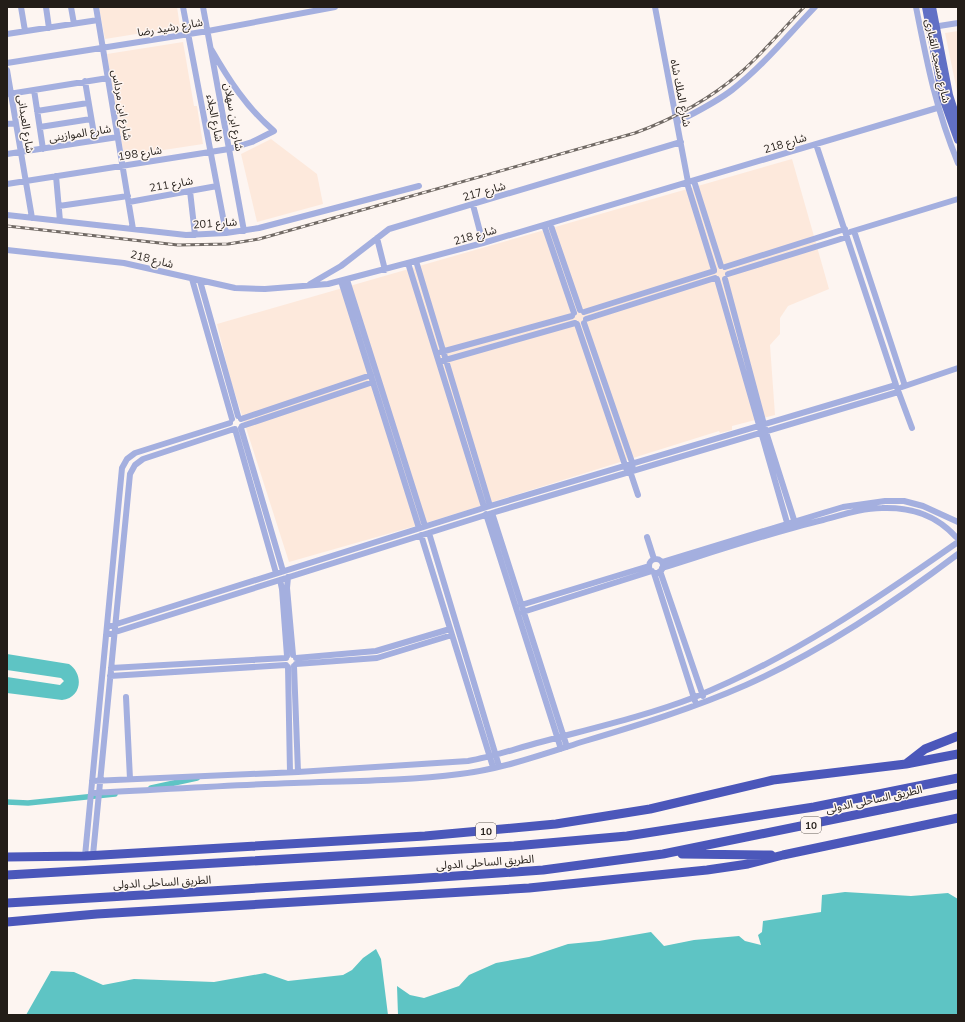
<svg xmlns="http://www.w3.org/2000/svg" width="965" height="1022" font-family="'Nunito Sans','Noto Sans Arabic',sans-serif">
<rect width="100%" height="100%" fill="#fdf5f1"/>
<path fill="#fde9dc" d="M99 7H177L180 27 105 39Z
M958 31V96L945 33Z
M183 42 194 106H197L203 144 124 156 107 54Z
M271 139 317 174 323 204 257 222 241 154Z
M792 159 829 289 788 306 780 318V334L770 345 775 415 732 426V430L720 433 719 431 426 523 289 562 230 378 217 324Z"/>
<path fill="#5ec4c4" d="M7 654 69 664C84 674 82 698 62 700L7 693V677L60 685 64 681 61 678 7 670Z
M845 892 911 896 948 893 958 899V1015H398L397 986 410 995 424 998 459 986 469 975 496 963 529 957 568 944 599 941 651 932 664 946 694 940 739 936 745 941 761 945 758 935 762 932 763 921 821 912 822 895Z
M376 949 381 959 388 1015H26L51 971 74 972 103 985 134 979 214 982 265 973 288 981 343 975 352 970 363 958Z"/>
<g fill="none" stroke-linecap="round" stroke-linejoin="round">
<path stroke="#5ec4c4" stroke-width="5.5" d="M151 788 197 778
M7 802 28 803 115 794"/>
<path stroke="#a4afdf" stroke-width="6" d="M21 7 25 31
M46 7 49 28
M71 7 74 24
M96 7 133 229
M183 7 226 233
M203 7 244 231
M655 7 688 182
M916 7C927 63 936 110 958 163
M939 26 958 23
M7 34 98 20
M7 63 208 31 335 7
M7 70 32 218
M85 81 95 140
M34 90 43 149
M9 94 108 78
M37 111 88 103
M677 122C696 112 715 103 732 90 763 66 788 35 815 7
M7 124 16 123
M40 127 91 119
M816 144 896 385 912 428
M7 154 118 137
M56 176 60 221
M694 181 721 266
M687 183 714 270
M7 184 229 149 252 142 274 131C246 107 229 80 211 49
M190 191 195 235
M129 202 217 186
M473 205 483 243
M59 206 128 196
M7 215 186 235 226 233 259 228 419 186
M550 223 580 310
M544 225 574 313
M854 231 905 386
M850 232 958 199
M377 238 385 270
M7 250 124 263 235 288 265 289 328 284 483 243 937 108
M416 261 490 506
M408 263 484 507
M725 267 845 229
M728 274 847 237
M192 279 232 419
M717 279 788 526
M725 279 766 432 795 523
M347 280 425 526
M200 281 238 416
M341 281 419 528
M310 284 341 266 389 229 681 142
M584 312 714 271
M586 319 715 278
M584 323 633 465
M577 324 626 468
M441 352 572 316
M442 361 575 323
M902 387 958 368
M241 419 371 375
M242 426 373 382
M241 428 283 571
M235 429 276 573
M629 468 638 495
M492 513 567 747
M486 514 561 749
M429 533 499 766
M421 535 493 767
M647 537 654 559
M649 566a7 7 0 1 1 14 0a7 7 0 1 1-14 0Z
M662 562 843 507 885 501H904L923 506 958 522
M662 568C716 551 769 533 823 520 842 515 862 508 882 508 912 507 936 515 956 537
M660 571 703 696
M654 573 695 701
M288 577 287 588 293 655
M280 580 282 589 287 656
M521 605 649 566
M523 612 652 571
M107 627 490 506 896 385
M106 635 492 513 898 392
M296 658 376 651 450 629
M296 664 377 658 452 635
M294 666 298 772
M288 667 290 772
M111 668 286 658
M110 676 286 665
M126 697 130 779
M92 781 298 772 468 761C493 757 517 748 541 742 593 728 646 716 695 697 791 658 874 601 958 542
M91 793C158 790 226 785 294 783 349 781 405 781 460 774 502 769 544 754 585 741 639 725 694 708 746 685 822 651 892 604 958 554
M93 855 130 474 135 465 143 459 234 429
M85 856 122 468 127 459 135 453 230 423"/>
<path stroke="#6170c5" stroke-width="8" d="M926 7 943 98 958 140
M932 7 949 95 958 123"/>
<path stroke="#4b57ba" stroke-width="9" d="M907 763 925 749 958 736
M682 854 771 855
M7 857 85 856 425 836 556 824 650 809 773 780 906 764 958 754
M7 875 514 846 627 836 814 807 958 778
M7 903 412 879 543 870 663 854 958 794
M7 922 97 914 529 888 707 870 748 864 783 855 958 818"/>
<defs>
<path id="rail" d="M7 226 178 245 228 244 259 239 635 133C673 119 710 99 740 73 763 53 783 29 804 7"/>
</defs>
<use href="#rail" stroke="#716a65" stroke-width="3"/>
<use href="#rail" stroke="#fdf5f1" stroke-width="1.5" stroke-dasharray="4.5" stroke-linecap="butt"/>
</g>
<g text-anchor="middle" stroke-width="3" stroke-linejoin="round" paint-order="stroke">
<g fill="#fdf5f1" stroke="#645e59" stroke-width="1">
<rect x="801" y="817" width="20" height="16" rx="3"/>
<rect x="476" y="823" width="20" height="16" rx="3"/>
</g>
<g font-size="10" font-weight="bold" fill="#231d18">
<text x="811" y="829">10</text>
<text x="486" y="835">10</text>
</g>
<g font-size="11" fill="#231d18" stroke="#fdf5f1">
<text transform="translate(170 27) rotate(-9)" y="4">شارع رشيد رضا</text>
<text transform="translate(938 61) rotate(78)" y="4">شارع مسجد القبارى</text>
<text transform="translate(681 93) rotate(79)" y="4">شارع الملك شاه</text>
<text transform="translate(122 105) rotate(80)" y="4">شارع ابن مرداس</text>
<text transform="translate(234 117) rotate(80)" y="4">شارع ابن سهلان</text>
<text transform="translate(215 118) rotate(79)" y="4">شارع الجلاء</text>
<text transform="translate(26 124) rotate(81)" y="4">شارع العبدانى</text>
<text transform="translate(80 133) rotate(-9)" y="4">شارع الموازينى</text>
<text transform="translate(785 143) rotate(-17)" y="4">شارع 218</text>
<text transform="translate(140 153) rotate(-9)" y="4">شارع 198</text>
<text transform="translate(171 184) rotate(-10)" y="4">شارع 211</text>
<text transform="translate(484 191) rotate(-16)" y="4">شارع 217</text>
<text transform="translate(215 223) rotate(-4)" y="4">شارع 201</text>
<text transform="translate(475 235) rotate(-16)" y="4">شارع 218</text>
<text transform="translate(152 259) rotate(14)" y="4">شارع 218</text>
<text transform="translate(874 799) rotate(-12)" y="4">الطريق الساحلى الدولى</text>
<text transform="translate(485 862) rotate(-4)" y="4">الطريق الساحلى الدولى</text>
<text transform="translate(162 882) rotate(-3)" y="4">الطريق الساحلى الدولى</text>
</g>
</g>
<rect width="965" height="1022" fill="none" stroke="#231d18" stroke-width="16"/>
</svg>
